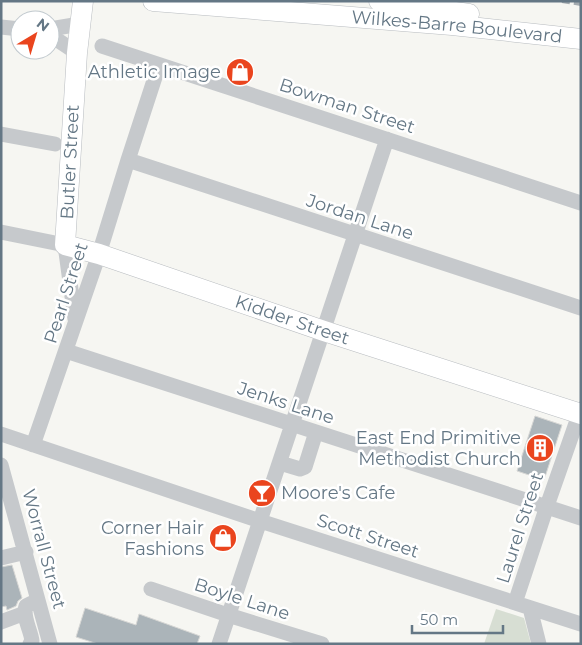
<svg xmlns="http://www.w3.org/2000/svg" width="582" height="645" font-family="Montserrat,sans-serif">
<rect width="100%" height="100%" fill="#f6f6f2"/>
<path fill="#d7ded3" d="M496 609 524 618 531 644H484Z"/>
<path fill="#abb4b9" stroke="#d7d7d5" d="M535 416 562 425 544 480 517 471Z
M12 565 22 598 18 601 16 606 7 610 6 606 1 607V567Z
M85 608 136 625 139 614 200 636 197 644H98L76 637Z"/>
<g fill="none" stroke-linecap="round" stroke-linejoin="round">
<defs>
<g id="major">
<path id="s1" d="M83 1 77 53 65 245 99 254 324 331 581 414"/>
<path id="s2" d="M153 1 452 25 581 39"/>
<path d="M379 1 469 14"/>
</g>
</defs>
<use href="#major" stroke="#b8bcc0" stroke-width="21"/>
<path stroke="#c6c9cc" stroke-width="15" d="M1 27 20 29
M50 29 80 24
M50 35 77 53
M102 46 581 203
M1 134 55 144
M128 160 581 308
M1 232 65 245 75 319
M66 351 581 518
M1 434 260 521 581 624
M33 445 99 254 128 160 159 65
M280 463 300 469 305 467 316 432
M1 465 50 644
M1 558 26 552
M151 589 228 615 322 644
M515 603 547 506 581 409
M530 608 539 644
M1 622 25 613
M30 644 32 641C31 630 22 617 26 606L38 600
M219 644 387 139"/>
<use href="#major" stroke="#fff" stroke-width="20"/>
<path stroke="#a3aaaf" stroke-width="4" stroke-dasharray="8 4" stroke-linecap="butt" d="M562 1 581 4"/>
</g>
<defs>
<symbol id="shop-disc" viewBox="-11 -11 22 22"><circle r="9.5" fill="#ea451e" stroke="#fff"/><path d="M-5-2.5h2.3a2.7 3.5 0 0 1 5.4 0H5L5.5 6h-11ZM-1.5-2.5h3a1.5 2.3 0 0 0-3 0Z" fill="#fff"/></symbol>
<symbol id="building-disc" viewBox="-11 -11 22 22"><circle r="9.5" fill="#ea451e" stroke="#fff"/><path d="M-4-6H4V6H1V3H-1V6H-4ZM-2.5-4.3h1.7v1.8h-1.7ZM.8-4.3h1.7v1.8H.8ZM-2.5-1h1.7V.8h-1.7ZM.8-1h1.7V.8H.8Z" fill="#fff"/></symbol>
<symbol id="bar-disc" viewBox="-11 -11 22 22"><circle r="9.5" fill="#ea451e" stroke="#fff"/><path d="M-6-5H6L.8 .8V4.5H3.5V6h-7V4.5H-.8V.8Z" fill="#fff"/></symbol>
</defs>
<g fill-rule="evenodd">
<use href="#shop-disc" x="224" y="56" width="32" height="32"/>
<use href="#building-disc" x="524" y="432" width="32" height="32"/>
<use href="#bar-disc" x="246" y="477" width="32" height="32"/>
<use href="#shop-disc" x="207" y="522" width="32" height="32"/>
</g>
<g text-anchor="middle" stroke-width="5" stroke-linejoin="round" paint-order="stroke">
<g font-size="18" fill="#647785" stroke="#fff">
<text dy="6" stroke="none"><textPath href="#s2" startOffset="305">Wilkes-Barre Boulevard</textPath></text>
<text transform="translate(347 106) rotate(18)" y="6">Bowman Street</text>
<text transform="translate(70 162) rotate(-87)" y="6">Butler Street</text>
<text transform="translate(360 217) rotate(18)" y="6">Jordan Lane</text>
<text transform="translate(66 293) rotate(-72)" y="6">Pearl Street</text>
<text dy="6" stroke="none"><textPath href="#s1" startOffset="484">Kidder Street</textPath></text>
<text transform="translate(286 403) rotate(18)" y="6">Jenks Lane</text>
<text transform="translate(520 528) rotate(-72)" y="6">Laurel Street</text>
<text transform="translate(368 536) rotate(18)" y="6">Scott Street</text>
<text transform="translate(44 549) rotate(75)" y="6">Worrall Street</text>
<text transform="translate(242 599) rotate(18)" y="6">Boyle Lane</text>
</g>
<g font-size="18" fill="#647785" stroke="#fff" text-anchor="end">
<text x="221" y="78">Athletic Image</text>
<text x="521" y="444">East End Primitive<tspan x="521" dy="21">Methodist Church</tspan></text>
<text x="281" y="499" text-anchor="start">Moore's Cafe</text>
<text x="204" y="534">Corner Hair<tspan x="204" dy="21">Fashions</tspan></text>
</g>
</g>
<rect width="582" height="645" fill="none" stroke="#647785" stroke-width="5"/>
<g transform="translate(35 35) rotate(38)"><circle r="24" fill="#ffffff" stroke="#c1c9ce"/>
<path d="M0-4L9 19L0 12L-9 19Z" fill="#ea451e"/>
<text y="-8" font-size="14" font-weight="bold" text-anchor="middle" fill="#647785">N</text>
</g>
<path d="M412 625v8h91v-8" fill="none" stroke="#647785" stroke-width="2.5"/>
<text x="420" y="625" font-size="15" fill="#647785" stroke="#ffffff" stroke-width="4" paint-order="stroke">50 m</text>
</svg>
